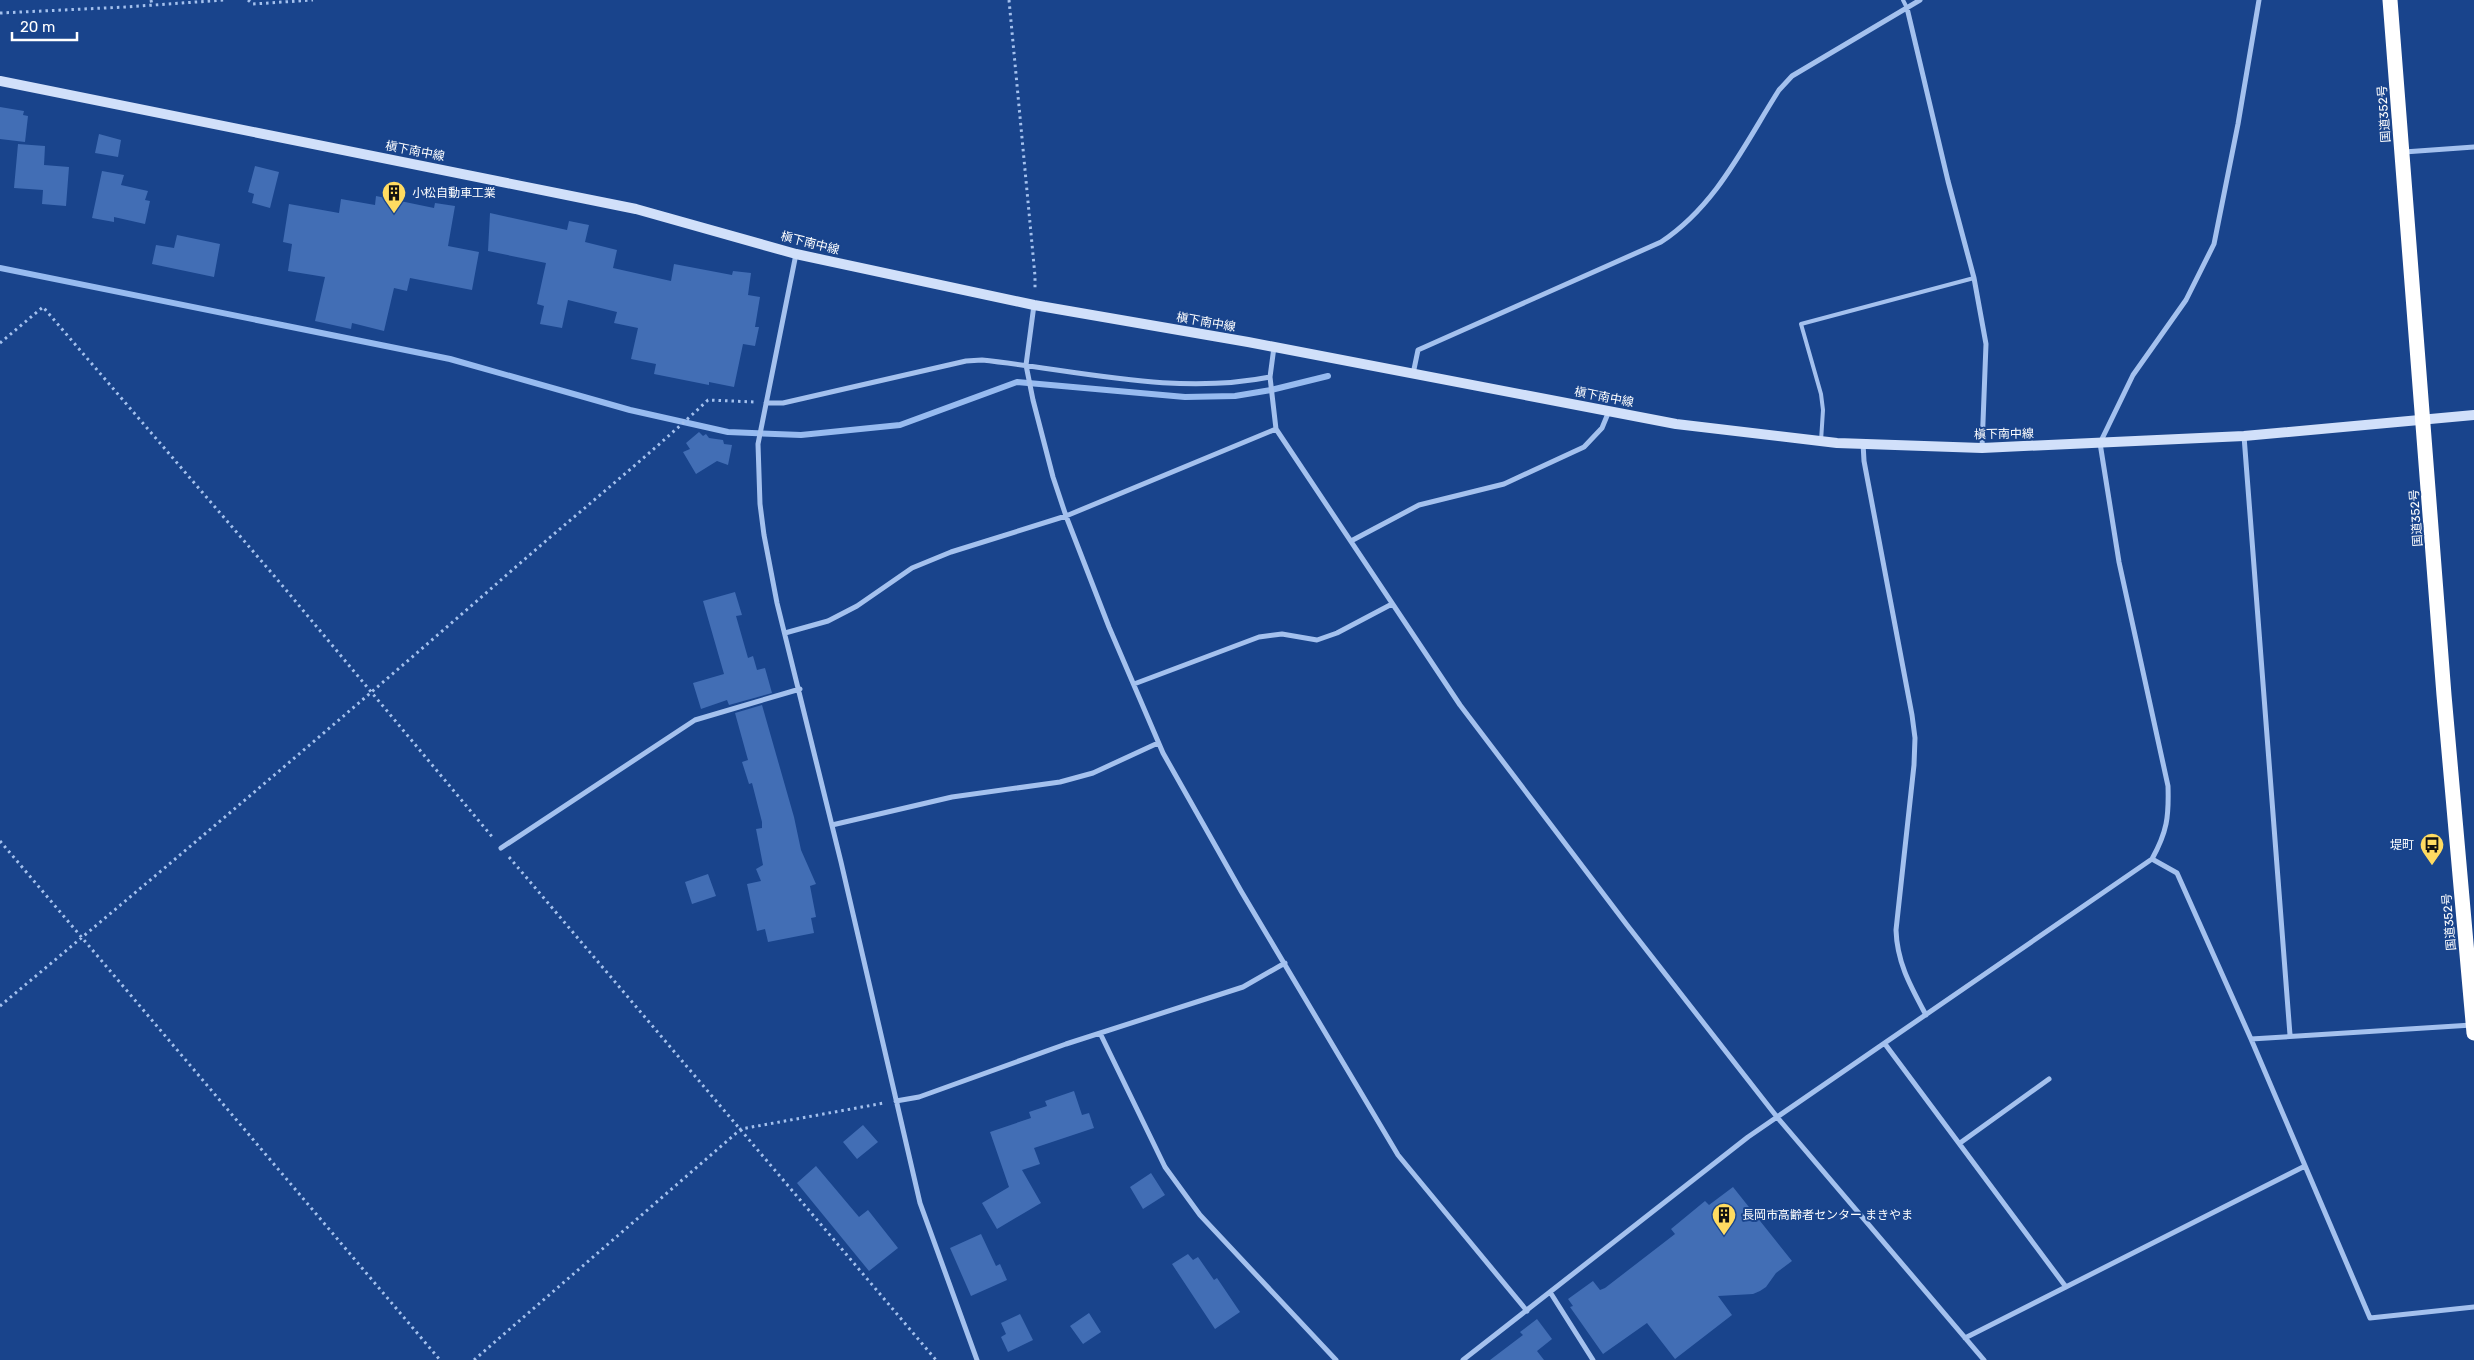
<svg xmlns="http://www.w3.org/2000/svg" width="2474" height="1360" font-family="Rubik,'Noto Sans JP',sans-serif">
<rect width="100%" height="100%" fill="#19448c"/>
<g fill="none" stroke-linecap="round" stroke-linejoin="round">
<path stroke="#97bbf0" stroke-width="6" d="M0 268 450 359 630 410 728 432 801 435 900 425 1017 382 1185 397 1235 396 1271 390 1328 376"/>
</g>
<path fill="#426eb5" d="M0 107 24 111 23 115 28 116 25 142 0 139Z
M99 134 121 140 118 157 95 153Z
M18 144 45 146 44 165 69 167 66 206 42 204 43 190 14 188Z
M255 166 279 172 270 208 252 203 254 194 248 192Z
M102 171 124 175 121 185 148 191 145 200 150 201 145 224 114 217V222L92 218Z
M376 196 434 208 435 203 455 206 448 246 479 252 472 290 410 278 407 291 394 288 384 331 352 323 351 329 315 321 325 277 288 271 292 244 283 242 289 204 339 213 341 199 375 205Z
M490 213 567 230 569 221 589 225 585 242 617 250 613 268 671 281 674 264 732 275 733 271 751 273 748 295 760 297 755 327H759L755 346 743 344 734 387 709 382V385L654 374 656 364 631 359 638 328 614 323 617 312 568 300 562 328 540 324 544 306 537 304 546 263 488 251Z
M177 235 220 244 214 277 152 264 156 245 174 248Z
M699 432 703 436 706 434 709 438 723 440 724 444 732 445 728 465 717 461 696 474 683 452 690 449 686 443Z
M735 592 742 615 736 616 748 658 753 656 757 670 765 668 772 693 729 705 727 700 701 709 693 683 724 674 703 601Z
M762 705 794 817 801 850 816 884 810 886 816 917 811 918 814 933 768 942 765 929 757 931 747 884 761 881 756 869 763 865 756 829 762 828V822L752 783 749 784 742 762 748 760 735 713Z
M708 874 716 896 692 904 685 882Z
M1074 1091 1082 1115 1089 1113 1094 1128 1034 1148 1040 1164 1022 1170 1041 1203 997 1229 982 1203 1009 1187 990 1132 1031 1118 1029 1112 1047 1106 1045 1101Z
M863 1125 878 1142 857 1159 843 1142Z
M816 1166 859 1217 868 1210 898 1248 869 1271 797 1183Z
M1151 1173 1165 1195 1143 1209 1130 1187Z
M1733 1187 1792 1261 1776 1273 1766 1287 1760 1291 1753 1294 1718 1296 1732 1315 1675 1359 1647 1323 1603 1354 1570 1307 1573 1306 1568 1299 1593 1281 1600 1290 1605 1288 1675 1234 1671 1229 1705 1201 1709 1205Z
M981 1234 996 1266 1000 1264 1007 1280 971 1296 950 1248Z
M1188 1254 1193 1260 1198 1257 1214 1280 1217 1278 1240 1312 1215 1329 1172 1264Z
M1089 1313 1101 1332 1083 1344 1070 1326Z
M1020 1314 1033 1340 1008 1352 1001 1337 1006 1334 1001 1323Z
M1537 1319 1552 1339 1537 1351 1544 1360H1490L1523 1335 1520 1332Z"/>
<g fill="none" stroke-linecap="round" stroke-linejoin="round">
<path stroke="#a4c1ee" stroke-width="3" stroke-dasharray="2.5 4" stroke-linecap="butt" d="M151 0 152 5
M248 0 253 4 313 0
M1009 0 1035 276V290
M0 13 126 7 224 0
M0 343 43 307 276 578 494 839
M0 841 440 1360
M509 857 936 1360
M0 1006C171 863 342 719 510 572 576 514 644 460 708 400L755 402
M474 1360 741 1129 884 1103"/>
<path stroke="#a4c1ee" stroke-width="4" d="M1903 0 1907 8
M1821 441 1823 410 1821 394 1801 324 1974 278"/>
<path stroke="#a4c1ee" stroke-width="5" d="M1907 8 1948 181 1974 278 1986 344 1982 448
M2404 152 2474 147
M796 254 758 444 760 504 764 535 777 603 841 862 920 1203 977 1360
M1034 305 1026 365 1033 400 1053 477 1066 516 1109 627 1163 753 1241 891 1398 1155 1527 1311
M1274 347 1270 377 1276 429 1460 705 1627 925 1777 1117 1984 1360
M1413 374 1418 350 1661 242C1717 205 1744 145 1779 90L1792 76 1920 0
M766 403H783L966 361 982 360C1076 370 1175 396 1270 377
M2244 436 2290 1035
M1863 443 1864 461 1912 715 1915 738 1914 765 1896 930C1897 963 1911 987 1926 1015
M1351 541 1419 505 1504 484 1584 447 1602 428 1609 411
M785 633 828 621 857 606 912 568 951 552 1066 516 1276 429
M1134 684 1259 637 1282 634 1317 640 1337 633 1392 604
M832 825 952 797 1060 782 1093 773 1158 743
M501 848 695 720 800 689
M2152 859 2177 873 2251 1039 2472 1025
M1100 1033 1165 1167 1200 1215 1336 1360
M2251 1039 2370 1318 2474 1307
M1885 1044 2066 1287
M896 1101 919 1097 1066 1044 1243 987 1285 963
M1960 1143 2049 1079
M1550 1292 1593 1360
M1965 1338 2305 1166
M1463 1360 1748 1137 2152 859C2167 832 2169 817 2168 786L2119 562 2100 443 2133 375 2186 300 2214 244 2238 124 2259 0"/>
<path stroke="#d1e0fa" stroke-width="10" d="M0 81 636 209 796 254 1034 305 1248 342 1676 424 1837 443 1982 448 2244 436 2474 415"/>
<path stroke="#fff" stroke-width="15" d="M2390 0 2444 695 2474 1033"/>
</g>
<defs>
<symbol id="building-pin" viewBox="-11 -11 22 30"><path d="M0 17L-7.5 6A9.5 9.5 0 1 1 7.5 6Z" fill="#ffdb61" stroke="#19448c"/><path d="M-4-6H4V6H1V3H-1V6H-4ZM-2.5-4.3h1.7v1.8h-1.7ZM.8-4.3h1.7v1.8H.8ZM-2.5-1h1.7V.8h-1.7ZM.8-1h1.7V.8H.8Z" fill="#111"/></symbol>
<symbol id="bus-pin" viewBox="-11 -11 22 30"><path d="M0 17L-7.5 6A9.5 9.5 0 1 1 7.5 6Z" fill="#ffdb61" stroke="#19448c"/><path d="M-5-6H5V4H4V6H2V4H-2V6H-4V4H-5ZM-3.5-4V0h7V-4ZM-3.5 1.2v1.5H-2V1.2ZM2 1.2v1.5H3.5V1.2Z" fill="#111"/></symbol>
</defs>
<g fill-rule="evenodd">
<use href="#building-pin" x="380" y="179" width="28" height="38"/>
<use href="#bus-pin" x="2418" y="831" width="28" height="38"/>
<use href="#building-pin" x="1710" y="1201" width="28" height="38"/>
</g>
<g text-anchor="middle" stroke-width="4" stroke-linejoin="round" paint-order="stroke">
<g font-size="12" fill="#fff" stroke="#19448c">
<text transform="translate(2384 114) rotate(-94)" y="4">国道352号</text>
<text transform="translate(415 151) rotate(11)" y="4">槇下南中線</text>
<text transform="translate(810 243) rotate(14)" y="4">槇下南中線</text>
<text transform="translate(1206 322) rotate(10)" y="4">槇下南中線</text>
<text transform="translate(1604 397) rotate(11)" y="4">槇下南中線</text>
<text transform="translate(2004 434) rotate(-1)" y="4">槇下南中線</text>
<text transform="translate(2416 518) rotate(-94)" y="4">国道352号</text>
<text transform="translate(2449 922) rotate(-95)" y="4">国道352号</text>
</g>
<g font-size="12" fill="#fff" stroke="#19448c" text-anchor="start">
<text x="412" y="197">小松自動車工業</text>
<text x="2414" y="849" text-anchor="end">堤町</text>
<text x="1742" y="1219">長岡市高齢者センター まきやま</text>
</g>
</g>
<path d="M12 32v8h65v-8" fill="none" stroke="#ffffff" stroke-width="2.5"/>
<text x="20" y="32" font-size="15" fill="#ffffff" stroke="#19448c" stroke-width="4" paint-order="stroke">20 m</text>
</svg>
